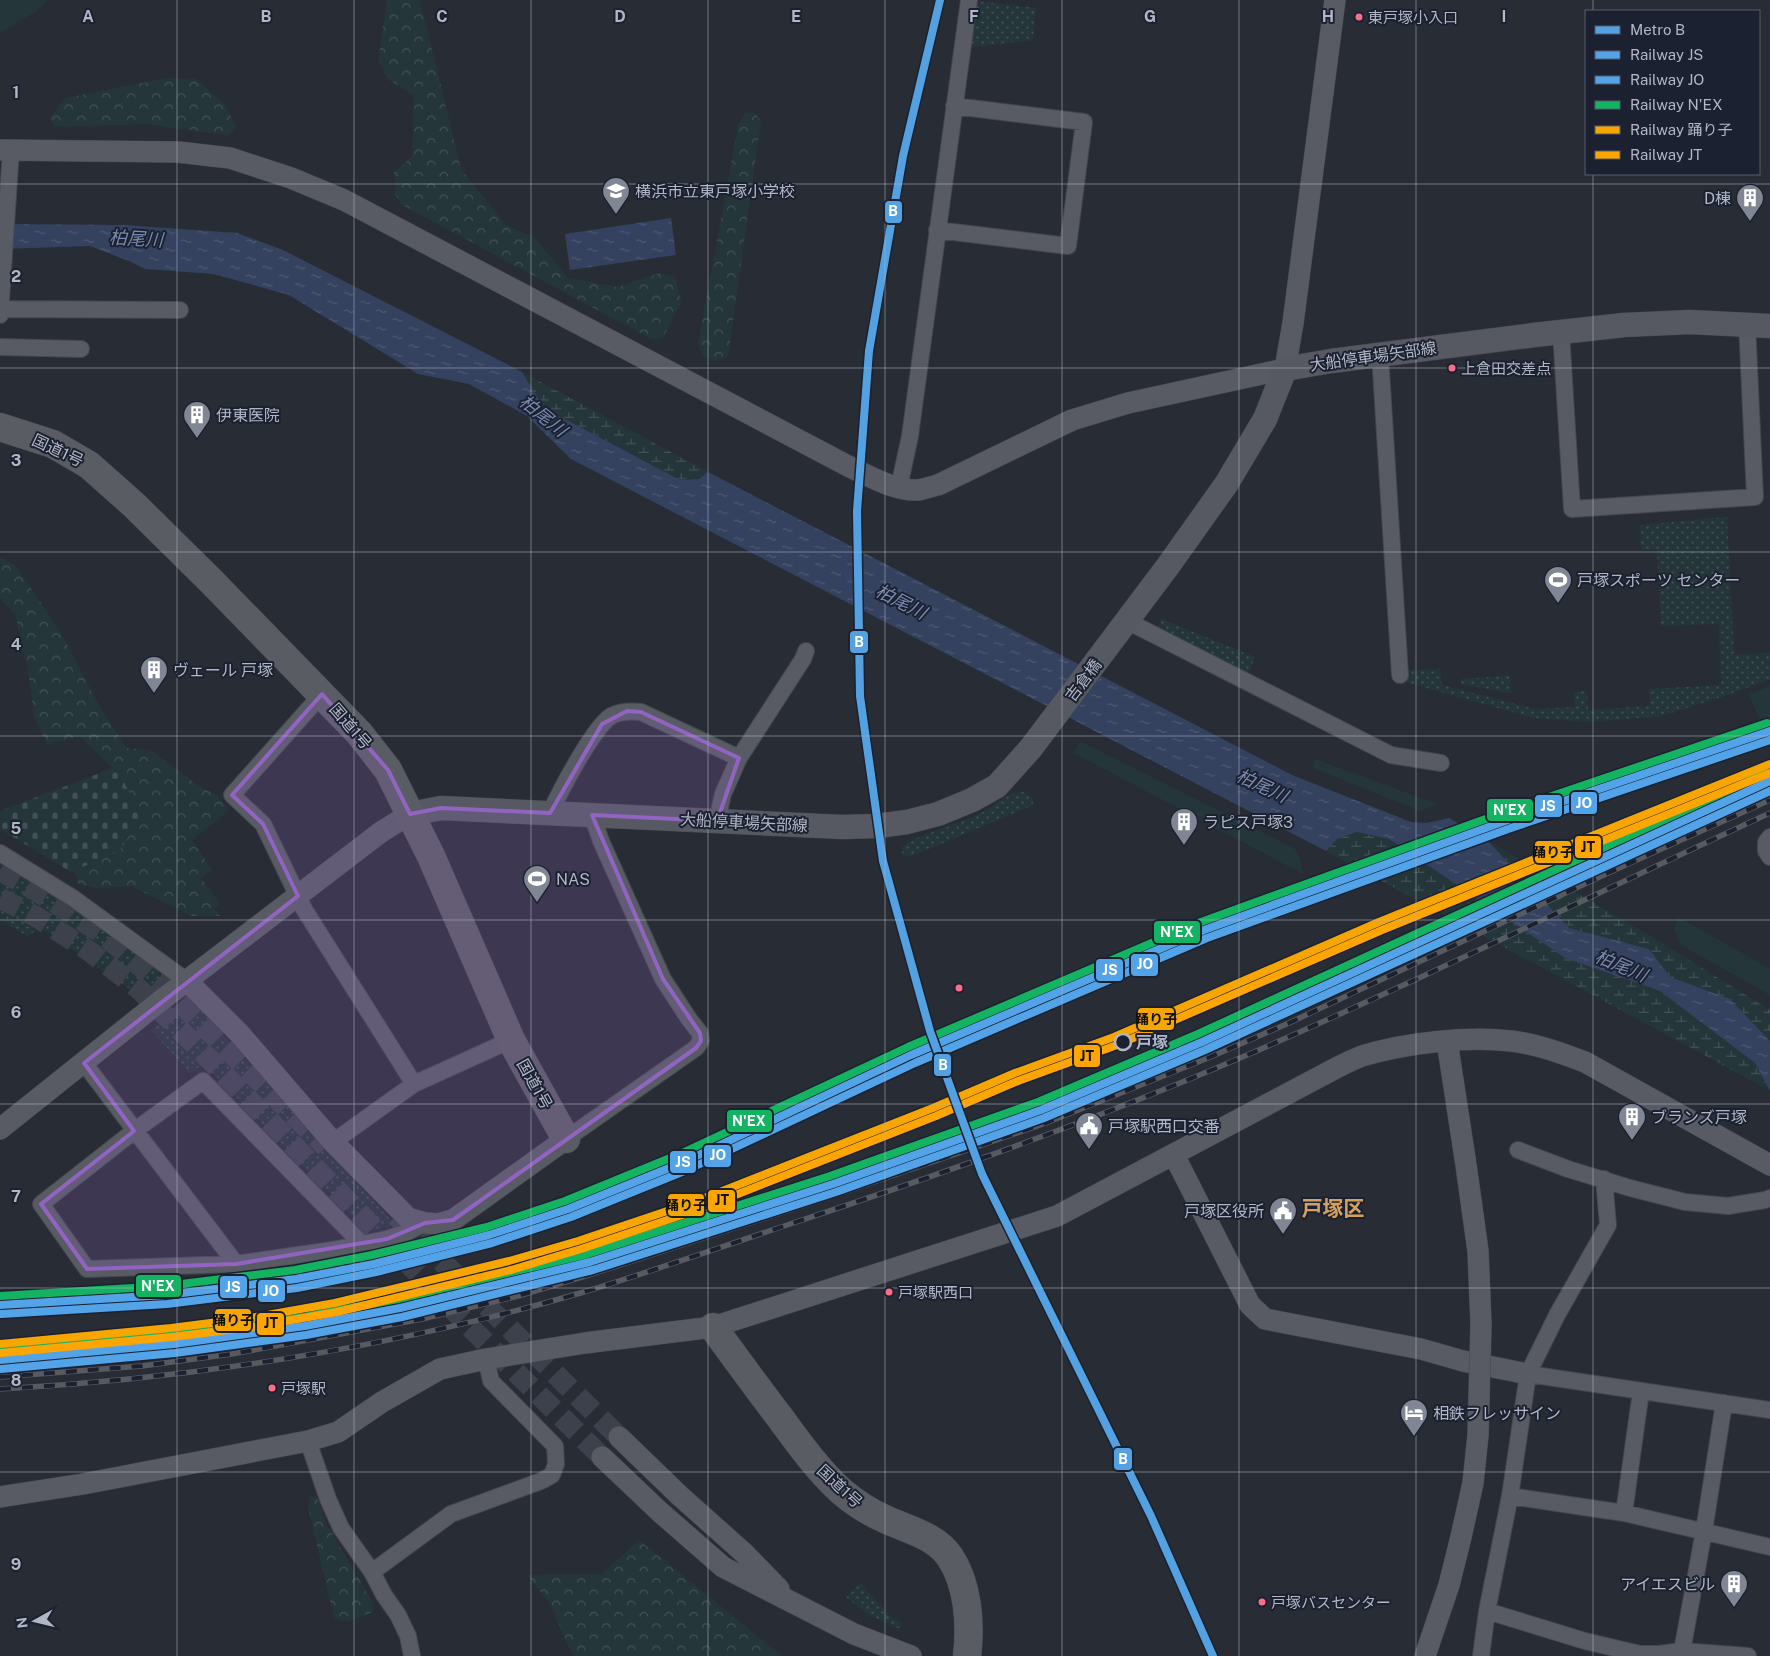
<svg xmlns="http://www.w3.org/2000/svg" width="1770" height="1656" font-family="'Public Sans','Noto Sans JP',sans-serif">
<defs>
<pattern id="forest-crowns" width="20" height="18" patternUnits="userSpaceOnUse" patternTransform="scale(1.25)"><rect width="20" height="18" fill="#25363b"/><path d="M2 6a3 3 0 1 1 6 0M12 15a3 3 0 1 1 6 0" fill="none" stroke="#425156"/></pattern>
<pattern id="wetland-marsh" width="20" height="14" patternUnits="userSpaceOnUse" patternTransform="scale(1.25)"><rect width="20" height="14" fill="#25363b"/><path d="M1 5h8M5 5V1M11 12h8M15 12V8" fill="none" stroke="#425156"/></pattern>
<pattern id="cemetery-stones" width="16" height="16" patternUnits="userSpaceOnUse" patternTransform="scale(1.25)"><rect width="16" height="16" fill="#25363b"/><path d="M2 7V4a2 2 0 0 1 4 0v3zM10 15v-3a2 2 0 0 1 4 0v3z" fill="#425156"/></pattern>
<pattern id="park-dots" width="8" height="8" patternUnits="userSpaceOnUse" patternTransform="scale(1.25)"><rect width="8" height="8" fill="#25363b"/><path d="M2 2h.1M6 6h.1" fill="none" stroke="#425156" stroke-width="1.8" stroke-linecap="round"/></pattern>
<pattern id="water-ripples" width="26" height="14" patternUnits="userSpaceOnUse" patternTransform="scale(1.25)"><rect width="26" height="14" fill="#34415f"/><path d="M2 4q2-2 4 0t4 0M15 11q2-2 4 0t4 0" fill="none" stroke="#4f5a74"/></pattern>
</defs>
<rect width="100%" height="100%" fill="#282c35"/>
<path fill="#25363b" d="M0 0H48L35 12 0 33Z
M1770 686V717L1759 720 1749 694Z
M1080 741 1295 849 1300 858 1303 874 1074 753Z
M1315 759 1437 804 1420 811 1313 768Z
M1678 917 1770 969V995L1681 945 1674 930Z"/>
<path fill="url(#forest-crowns)" d="M387 0H420L461 169 506 225 535 238 568 278 617 287 660 273 675 277 681 302 663 338 653 340 401 204 395 194 394 172 412 157 414 95 389 80 378 61Z
M168 78 196 79 224 103 236 127 228 135 146 124 54 127 50 117 66 98Z
M745 113H755L761 121 728 357 715 361 703 356 698 344 738 126Z
M0 557 16 566 60 631 96 700 126 748 150 750 203 789 216 794 229 810 192 840 212 870 201 878 220 904 214 909 220 916H192L131 886 96 888 78 884 74 870 123 784 113 768 79 736 47 745 34 717 30 683 15 613 0 599Z
M310 1496 317 1497 326 1523 373 1603V1612L347 1622 334 1618 308 1507Z
M639 1540 782 1656H573L549 1602 527 1575 602 1574Z"/>
<path fill="url(#wetland-marsh)" d="M522 372 708 472 699 479 680 480 544 408Z
M1357 832 1389 839 1565 958 1660 991 1755 1063 1769 1090 1326 851 1337 839Z
M1488 841 1652 937 1770 1010V1041L1730 999 1669 977 1649 949 1569 928Z"/>
<path fill="url(#cemetery-stones)" d="M116 767 137 807 139 822 119 851 71 872 0 829V811Z"/>
<path fill="url(#park-dots)" d="M977 1 1036 8 1033 40 971 47Z
M1727 517 1734 655 1770 653V679L1725 696 1661 716 1593 722 1534 718 1402 681 1401 671 1440 669 1442 685 1535 709 1575 707 1574 692 1587 691 1588 710 1650 706 1649 689 1721 685 1719 624 1661 626 1657 550H1641L1640 525Z
M1161 619 1255 657 1248 675 1157 629Z
M1510 676 1511 693 1461 684V679Z
M1024 792 1032 798 1033 805 912 856 903 855 901 848C924 830 963 825 990 808 1004 799 1005 793 1024 792Z
M0 863 64 902 158 969 159 978 144 991 134 992 41 928 27 936 0 920Z
M182 1007H198L392 1221V1226L367 1232 204 1064 190 1073 151 1030Z
M861 1583 889 1615 901 1623 900 1629 869 1615 846 1597Z"/>
<path fill="url(#water-ripples)" d="M671 218 676 255 570 270 565 234Z
M0 224 124 225 237 233 283 250 522 372 544 408 680 480 699 479 708 472 1292 775 1411 822 1427 823 1449 818 1488 841 1569 928 1649 949 1670 977 1730 999 1770 1041V1091L1755 1063 1660 991 1565 958 1389 839 1357 832 1337 839 1326 851 571 459 527 416 469 384 418 374 289 295 214 274 145 269 129 261 90 246 0 249Z"/>
<g fill="none" stroke-linecap="round" stroke-linejoin="round">
<path stroke="#3d414b" stroke-width="21" stroke-dasharray="21 11" stroke-linecap="butt" d="M0 870 38 892 103 934 160 983 326 1147
M0 898 35 916 89 951 139 989 220 1070 470 1327 602 1457
M396 1216 619 1437"/>
<defs>
<path id="minor" d="M937 230 1068 246 1084 122 954 106
M1 309 180 310
M0 315 11 150
M1561 332 1572 509 1755 497 1747 324
M0 347 81 349
M1380 354 1400 675
M899 487 910 436 969 0
M1127 621 1391 755 1441 763
M322 694 232 795 263 824 304 909 414 1084 511 1040
M550 813C560 791 593 728 611 716 621 711 631 711 641 712L739 758
M717 821 723 794 739 758 803 659 806 651
M1770 837 1766 842V851L1770 857
M0 853 73 898 187 981
M84 1063 236 1264
M566 1139 696 1048 701 1041 700 1033 689 1019 663 979 601 841 592 815
M333 1142 414 1084
M1518 1150 1568 1169 1630 1188 1685 1202 1728 1206 1765 1200 1770 1198
M362 1244 203 1081 134 1131 41 1204 87 1269 236 1264 333 1250 387 1239 406 1233 425 1223
M1528 1374 1770 1410
M308 1441 328 1499 341 1528 372 1572 384 1595 398 1615 408 1636 412 1656
M1510 1496 1624 1513 1770 1547
M1624 1513 1641 1391
M372 1572 451 1514 541 1481 552 1475 556 1464 555 1446 491 1381 486 1359
M1487 1611 1585 1641 1640 1654H1659L1682 1651 1748 1656
M1682 1651 1704 1531 1724 1403
M1481 1656 1487 1611 1510 1496 1528 1374 1557 1315 1608 1225 1604 1179"/>
<path id="tertiary" d="M0 150 178 152 230 158 291 178 344 200 848 466C869 476 894 491 918 490 925 489 932 486 938 485L1072 420 1128 403 1285 369 1293 323 1335 0
M187 981 239 1033 333 1142 408 1218 425 1223 438 1224 453 1220 566 1139
M1447 1041 1466 1165 1478 1251 1481 1324
M0 1129 164 998 381 832 410 814
M1174 1155 1250 1305 1265 1319 1421 1349 1463 1361 1528 1374
M619 1437 680 1496 744 1553 779 1589
M602 1457 660 1512 723 1567 854 1634 911 1656
M0 1497 83 1484 308 1441 338 1432 382 1402 440 1369 486 1359 585 1343 713 1327 1057 1216 1338 1067C1346 1063 1354 1059 1362 1056 1405 1043 1466 1036 1511 1041 1537 1044 1561 1053 1585 1062L1770 1165
M1425 1656 1449 1585 1461 1537"/>
<path id="secondary" d="M410 814 441 808 842 827 877 826 907 822 938 814 972 800 997 786 1031 748 1168 566 1227 483 1265 419 1285 369 1331 361 1534 335 1624 325 1690 322 1770 326"/>
<path id="trunk" d="M0 427 53 444 89 465 134 505 212 582 359 733 388 770 431 856 511 1040 566 1139
M713 1327C734 1356 756 1386 778 1415 797 1441 817 1469 841 1491 855 1503 869 1512 885 1519 908 1530 935 1535 950 1557 968 1584 971 1624 967 1656"/>
</defs>
<use href="#minor" stroke="#44474e" stroke-width="18"/>
<use href="#tertiary" stroke="#44474e" stroke-width="22"/>
<use href="#secondary" stroke="#44474e" stroke-width="25"/>
<use href="#trunk" stroke="#454851" stroke-width="29"/>
<use href="#minor" stroke="#585b64" stroke-width="16"/>
<use href="#tertiary" stroke="#585b64" stroke-width="21"/>
<use href="#secondary" stroke="#575962" stroke-width="24"/>
<use href="#trunk" stroke="#595c62" stroke-width="28"/>
<defs>
<path id="rail" d="M0 1377 142 1366 232 1354 422 1319 518 1296 592 1274 839 1194 1046 1123 1208 1058 1289 1023 1608 873 1770 800
M0 1389C197 1378 395 1347 584 1292 653 1271 721 1247 790 1224 933 1177 1075 1127 1214 1069 1402 990 1585 898 1770 813"/>
</defs>
<use href="#rail" stroke="#575a61" stroke-width="5.5"/>
<use href="#rail" stroke="#1b2130" stroke-width="4" stroke-dasharray="11" stroke-linecap="butt"/>
<defs>
<path id="tertiary-bridge" d="M1461 1537 1473 1483 1478 1435 1481 1324"/>
</defs>
<use href="#tertiary-bridge" stroke="#44474e" stroke-width="22" stroke-linecap="butt"/>
<use href="#tertiary-bridge" stroke="#585b64" stroke-width="21"/>
<defs>
<path id="rail-1" d="M0 1305 166 1295 296 1279 374 1264 489 1235 568 1209 684 1162 911 1055 1204 930 1508 820 1770 731
M0 1360 174 1344 305 1326 400 1308 590 1262 833 1184 1041 1110 1202 1042 1770 781"/>
<path id="rail-2" d="M1 1314 167 1304 297 1288 376 1272 492 1243 571 1217 687 1170 915 1063 1207 938 1511 828 1770 740
M1 1369 175 1353 306 1335 402 1317 593 1270 836 1192 1044 1118 1205 1050 1770 791"/>
<path id="rail-3" d="M0 1296 165 1286 295 1270 372 1255 487 1227 565 1201 680 1154 908 1047 1201 922 1505 812 1767 723
M0 1351 173 1335 304 1317 398 1299 588 1254 830 1176 1038 1102 1198 1034 1766 773"/>
<path id="rail-4" d="M0 1344 171 1328 250 1318 335 1303 509 1261 578 1241 697 1201 933 1108 1015 1073 1114 1037 1379 922 1770 764"/>
<path id="rail-5" d="M1 1353 172 1337 252 1327 337 1312 511 1270 581 1249 700 1209 936 1116 1018 1081 1117 1045 1382 930 1770 773"/>
</defs>
<use href="#rail-1" stroke="#1b2130" stroke-width="11"/>
<use href="#rail-2" stroke="#1b2130" stroke-width="11"/>
<use href="#rail-3" stroke="#1b2130" stroke-width="11"/>
<use href="#rail-4" stroke="#1b2130" stroke-width="11"/>
<use href="#rail-5" stroke="#1b2130" stroke-width="11"/>
<use href="#rail-1" stroke="#53a3e8" stroke-width="8"/>
<use href="#rail-2" stroke="#53a3e9" stroke-width="8"/>
<use href="#rail-3" stroke="#13b361" stroke-width="8"/>
<use href="#rail-4" stroke="#f7a600" stroke-width="8"/>
<use href="#rail-5" stroke="#ffa500" stroke-width="8"/>
<defs>
<path id="metro-1" d="M940 0 903 156 869 351 857 511 860 696 883 861 930 1031 982 1174 1151 1516 1213 1656"/>
</defs>
<use href="#metro-1" stroke="#1b2130" stroke-width="11"/>
<use href="#metro-1" stroke="#53a1e0" stroke-width="8"/>
</g>
<path fill="#9164c2" fill-opacity="0.2" stroke="#9164c2" stroke-width="4" stroke-linejoin="round" d="M322 694 388 770 410 814 441 808 550 813 602 724 627 711 641 712 739 758 717 821 592 815 663 979 700 1033 701 1041 696 1048 453 1220 425 1223 387 1239 236 1264 87 1269 41 1204 134 1131 84 1063 298 896 263 824 232 795Z"/>
<path fill="none" stroke="#b1b7c7" stroke-width="1" stroke-opacity="0.55" d="M177 0V1656M354 0V1656M531 0V1656M708 0V1656M885 0V1656M1062 0V1656M1239 0V1656M1416 0V1656M1593 0V11M1593 174V1656M0 184H1770M0 368H1770M0 552H1770M0 736H1770M0 920H1770M0 1104H1770M0 1288H1770M0 1472H1770"/>
<defs>
<symbol id="school-pin" viewBox="-11 -11 22 30"><path d="M0 17L-7.5 6A9.5 9.5 0 1 1 7.5 6Z" fill="#818694" stroke="#1b2130"/><path d="M0-5L7-2L0 1L-7-2ZM-4 1L0 2.5L4 1V4Q0 6-4 4Z" fill="#fff"/></symbol>
<symbol id="building-pin" viewBox="-11 -11 22 30"><path d="M0 17L-7.5 6A9.5 9.5 0 1 1 7.5 6Z" fill="#818694" stroke="#1b2130"/><path d="M-4-6H4V6H1V3H-1V6H-4ZM-2.5-4.3h1.7v1.8h-1.7ZM.8-4.3h1.7v1.8H.8ZM-2.5-1h1.7V.8h-1.7ZM.8-1h1.7V.8H.8Z" fill="#fff"/></symbol>
<symbol id="stadium-pin" viewBox="-11 -11 22 30"><path d="M0 17L-7.5 6A9.5 9.5 0 1 1 7.5 6Z" fill="#818694" stroke="#1b2130"/><path d="M0-5a6.5 5 0 1 0 0 10a6.5 5 0 1 0 0-10ZM-3.5-1.8h7v3.6h-7Z" fill="#fff"/></symbol>
<symbol id="civic-pin" viewBox="-11 -11 22 30"><path d="M0 17L-7.5 6A9.5 9.5 0 1 1 7.5 6Z" fill="#818694" stroke="#1b2130"/><path d="M-.6-6.5H3V-4.5H.6V-3L4-1V1h2V6H-6V1h2V-1L-.6-3ZM-1.2 2.5V6h2.4V2.5Z" fill="#fff"/></symbol>
<symbol id="hotel-pin" viewBox="-11 -11 22 30"><path d="M0 17L-7.5 6A9.5 9.5 0 1 1 7.5 6Z" fill="#818694" stroke="#1b2130"/><path d="M-6-4.5h1.5V1H6V5H4.5V3h-9V5H-6ZM-4 0a1.8 1.8 0 1 1 3.6 0ZM.5 0V-2.5h3Q6-2.5 6 0Z" fill="#fff"/></symbol>
</defs>
<g fill-rule="evenodd">
<use href="#school-pin" x="600" y="175" width="32" height="43"/>
<use href="#building-pin" x="1734" y="182" width="32" height="43"/>
<use href="#building-pin" x="181" y="399" width="32" height="43"/>
<use href="#stadium-pin" x="1542" y="564" width="32" height="43"/>
<use href="#building-pin" x="138" y="654" width="32" height="43"/>
<use href="#building-pin" x="1168" y="806" width="32" height="43"/>
<use href="#stadium-pin" x="521" y="863" width="32" height="43"/>
<use href="#building-pin" x="1616" y="1101" width="32" height="43"/>
<use href="#civic-pin" x="1073" y="1110" width="32" height="43"/>
<use href="#civic-pin" x="1267" y="1195" width="32" height="43"/>
<use href="#hotel-pin" x="1398" y="1397" width="32" height="43"/>
<use href="#building-pin" x="1718" y="1568" width="32" height="43"/>
</g>
<g fill="#fb6d88" stroke="#1b2130" stroke-width="2">
<circle cx="1359" cy="17" r="4.5"/>
<circle cx="1452" cy="368" r="4.5"/>
<circle cx="959" cy="988" r="4.5"/>
<circle cx="889" cy="1292" r="4.5"/>
<circle cx="272" cy="1388" r="4.5"/>
<circle cx="1262" cy="1602" r="4.5"/>
</g>
<circle fill="#1b2130" stroke="#b1b7c7" stroke-width="2.5" cx="1123" cy="1042" r="8"/>
<g text-anchor="middle" stroke-width="4" stroke-linejoin="round" paint-order="stroke">
<g font-size="15" fill="#b1b7c7" stroke="#1b2130" text-anchor="start">
<text x="1368" y="23">東戸塚小入口</text>
<text x="1461" y="374">上倉田交差点</text>
<text x="898" y="1298">戸塚駅西口</text>
<text x="281" y="1394">戸塚駅</text>
<text x="1271" y="1608">戸塚バスセンター</text>
</g>
<g font-size="16" fill="#b1b7c7" stroke="#1b2130" text-anchor="start">
<text x="635" y="197">横浜市立東戸塚小学校</text>
<text x="1731" y="204" text-anchor="end">D棟</text>
<text x="216" y="421">伊東医院</text>
<text x="1577" y="586">戸塚スポーツ センター</text>
<text x="173" y="676">ヴェール 戸塚</text>
<text x="1203" y="828">ラピス戸塚3</text>
<text x="556" y="885">NAS</text>
<text x="1651" y="1123">ブランズ戸塚</text>
<text x="1108" y="1132">戸塚駅西口交番</text>
<text x="1264" y="1217" text-anchor="end">戸塚区役所</text>
<text x="1433" y="1419">相鉄フレッサイン</text>
<text x="1715" y="1590" text-anchor="end">アイエスビル</text>
</g>
<g font-size="16" fill="#b1b7c7" stroke="#1b2130">
<text transform="translate(1373 356) rotate(-8)" y="6">大船停車場矢部線</text>
<text transform="translate(58 450) rotate(25)" y="6">国道1号</text>
<text transform="translate(1083 680) rotate(-53)" y="6">吉倉橋</text>
<text transform="translate(351 726) rotate(49)" y="6">国道1号</text>
<text transform="translate(744 822) rotate(3)" y="6">大船停車場矢部線</text>
<text transform="translate(535 1084) rotate(61)" y="6">国道1号</text>
<text transform="translate(840 1486) rotate(43)" y="6">国道1号</text>
</g>
<g font-size="16" font-weight="bold" fill="#b1b7c7" stroke="#1b2130" text-anchor="start">
<text x="1136" y="1048">戸塚</text>
</g>
<g font-size="18" font-style="italic" fill="#7989b0" stroke="#1b2130">
<text transform="translate(136 239) rotate(3)" y="6">柏尾川</text>
<text transform="translate(543 416) rotate(39)" y="6">柏尾川</text>
<text transform="translate(901 602) rotate(27)" y="6">柏尾川</text>
<text transform="translate(1262 786) rotate(25)" y="6">柏尾川</text>
<text transform="translate(1621 966) rotate(23)" y="6">柏尾川</text>
</g>
<g font-size="21" font-weight="bold" fill="#d5a15e" stroke="#1b2130">
<text x="1333" y="1216">戸塚区</text>
</g>
</g>
<g font-size="16" text-anchor="middle" font-weight="bold" fill="#b1b7c7" stroke="#1b2130" stroke-width="4" stroke-linejoin="round" paint-order="stroke">
<text x="88" y="22">A</text>
<text x="266" y="22">B</text>
<text x="442" y="22">C</text>
<text x="620" y="22">D</text>
<text x="796" y="22">E</text>
<text x="974" y="22">F</text>
<text x="1150" y="22">G</text>
<text x="1328" y="22">H</text>
<text x="1504" y="22">I</text>
<text x="16" y="98">1</text>
<text x="16" y="282">2</text>
<text x="16" y="466">3</text>
<text x="16" y="650">4</text>
<text x="16" y="834">5</text>
<text x="16" y="1018">6</text>
<text x="16" y="1202">7</text>
<text x="16" y="1386">8</text>
<text x="16" y="1570">9</text>
</g>
<g stroke="#1b2130" stroke-width="2">
<rect x="884" y="200" width="19" height="24" rx="5" fill="#53a1e0"/>
<rect x="849" y="630" width="20" height="24" rx="5" fill="#53a1e0"/>
<rect x="1570" y="791" width="28" height="24" rx="5" fill="#53a3e9"/>
<rect x="1534" y="794" width="29" height="24" rx="5" fill="#53a3e8"/>
<rect x="1486" y="798" width="48" height="24" rx="5" fill="#13b361"/>
<rect x="1574" y="835" width="28" height="24" rx="5" fill="#ffa500"/>
<rect x="1534" y="840" width="38" height="24" rx="5" fill="#f7a600"/>
<rect x="1153" y="920" width="48" height="24" rx="5" fill="#13b361"/>
<rect x="1130" y="953" width="29" height="24" rx="5" fill="#53a3e9"/>
<rect x="1095" y="958" width="29" height="24" rx="5" fill="#53a3e8"/>
<rect x="1137" y="1007" width="38" height="24" rx="5" fill="#f7a600"/>
<rect x="1073" y="1044" width="28" height="24" rx="5" fill="#ffa500"/>
<rect x="933" y="1053" width="19" height="24" rx="5" fill="#53a1e0"/>
<rect x="726" y="1109" width="47" height="24" rx="5" fill="#13b361"/>
<rect x="703" y="1144" width="29" height="24" rx="5" fill="#53a3e9"/>
<rect x="669" y="1150" width="28" height="24" rx="5" fill="#53a3e8"/>
<rect x="707" y="1189" width="29" height="24" rx="5" fill="#ffa500"/>
<rect x="667" y="1193" width="38" height="24" rx="5" fill="#f7a600"/>
<rect x="135" y="1274" width="47" height="24" rx="5" fill="#13b361"/>
<rect x="219" y="1275" width="29" height="24" rx="5" fill="#53a3e8"/>
<rect x="257" y="1279" width="29" height="24" rx="5" fill="#53a3e9"/>
<rect x="214" y="1308" width="38" height="24" rx="5" fill="#f7a600"/>
<rect x="256" y="1312" width="29" height="24" rx="5" fill="#ffa500"/>
<rect x="1113" y="1447" width="20" height="24" rx="5" fill="#53a1e0"/>
</g>
<g font-size="14" text-anchor="middle" font-weight="bold" fill="#fff">
<text x="893" y="216">B</text>
<text x="859" y="647">B</text>
<text x="1584" y="808">JO</text>
<text x="1548" y="811">JS</text>
<text x="1510" y="815">N'EX</text>
<text x="1177" y="937">N'EX</text>
<text x="1145" y="969">JO</text>
<text x="1110" y="975">JS</text>
<text x="943" y="1070">B</text>
<text x="749" y="1126">N'EX</text>
<text x="718" y="1160">JO</text>
<text x="683" y="1167">JS</text>
<text x="158" y="1291">N'EX</text>
<text x="233" y="1292">JS</text>
<text x="271" y="1296">JO</text>
<text x="1123" y="1464">B</text>
</g>
<g font-size="14" text-anchor="middle" font-weight="bold" fill="#111">
<text x="1588" y="852">JT</text>
<text x="1553" y="857">踊り子</text>
<text x="1156" y="1024">踊り子</text>
<text x="1087" y="1061">JT</text>
<text x="722" y="1205">JT</text>
<text x="686" y="1210">踊り子</text>
<text x="233" y="1325">踊り子</text>
<text x="271" y="1328">JT</text>
</g>
<rect x="1585" y="10" width="175" height="165" fill="#1b2130" stroke="#575d6c"/>
<rect x="1595" y="26" width="25" height="8" fill="#53a1e0" stroke="#575d6c"/>
<text x="1630" y="35" font-size="15" fill="#b1b7c7">Metro B</text>
<rect x="1595" y="51" width="25" height="8" fill="#53a3e8" stroke="#575d6c"/>
<text x="1630" y="60" font-size="15" fill="#b1b7c7">Railway JS</text>
<rect x="1595" y="76" width="25" height="8" fill="#53a3e9" stroke="#575d6c"/>
<text x="1630" y="85" font-size="15" fill="#b1b7c7">Railway JO</text>
<rect x="1595" y="101" width="25" height="8" fill="#13b361" stroke="#575d6c"/>
<text x="1630" y="110" font-size="15" fill="#b1b7c7">Railway N'EX</text>
<rect x="1595" y="126" width="25" height="8" fill="#f7a600" stroke="#575d6c"/>
<text x="1630" y="135" font-size="15" fill="#b1b7c7">Railway 踊り子</text>
<rect x="1595" y="151" width="25" height="8" fill="#ffa500" stroke="#575d6c"/>
<text x="1630" y="160" font-size="15" fill="#b1b7c7">Railway JT</text>
<g transform="translate(35 1621) rotate(262)" stroke="#1b2130" stroke-width="4" paint-order="stroke">
<path d="M0-4L9 19L0 12L-9 19Z" fill="#b1b7c7"/>
<text y="-8" font-size="14" font-weight="bold" text-anchor="middle" fill="#b1b7c7">N</text>
</g>
</svg>
